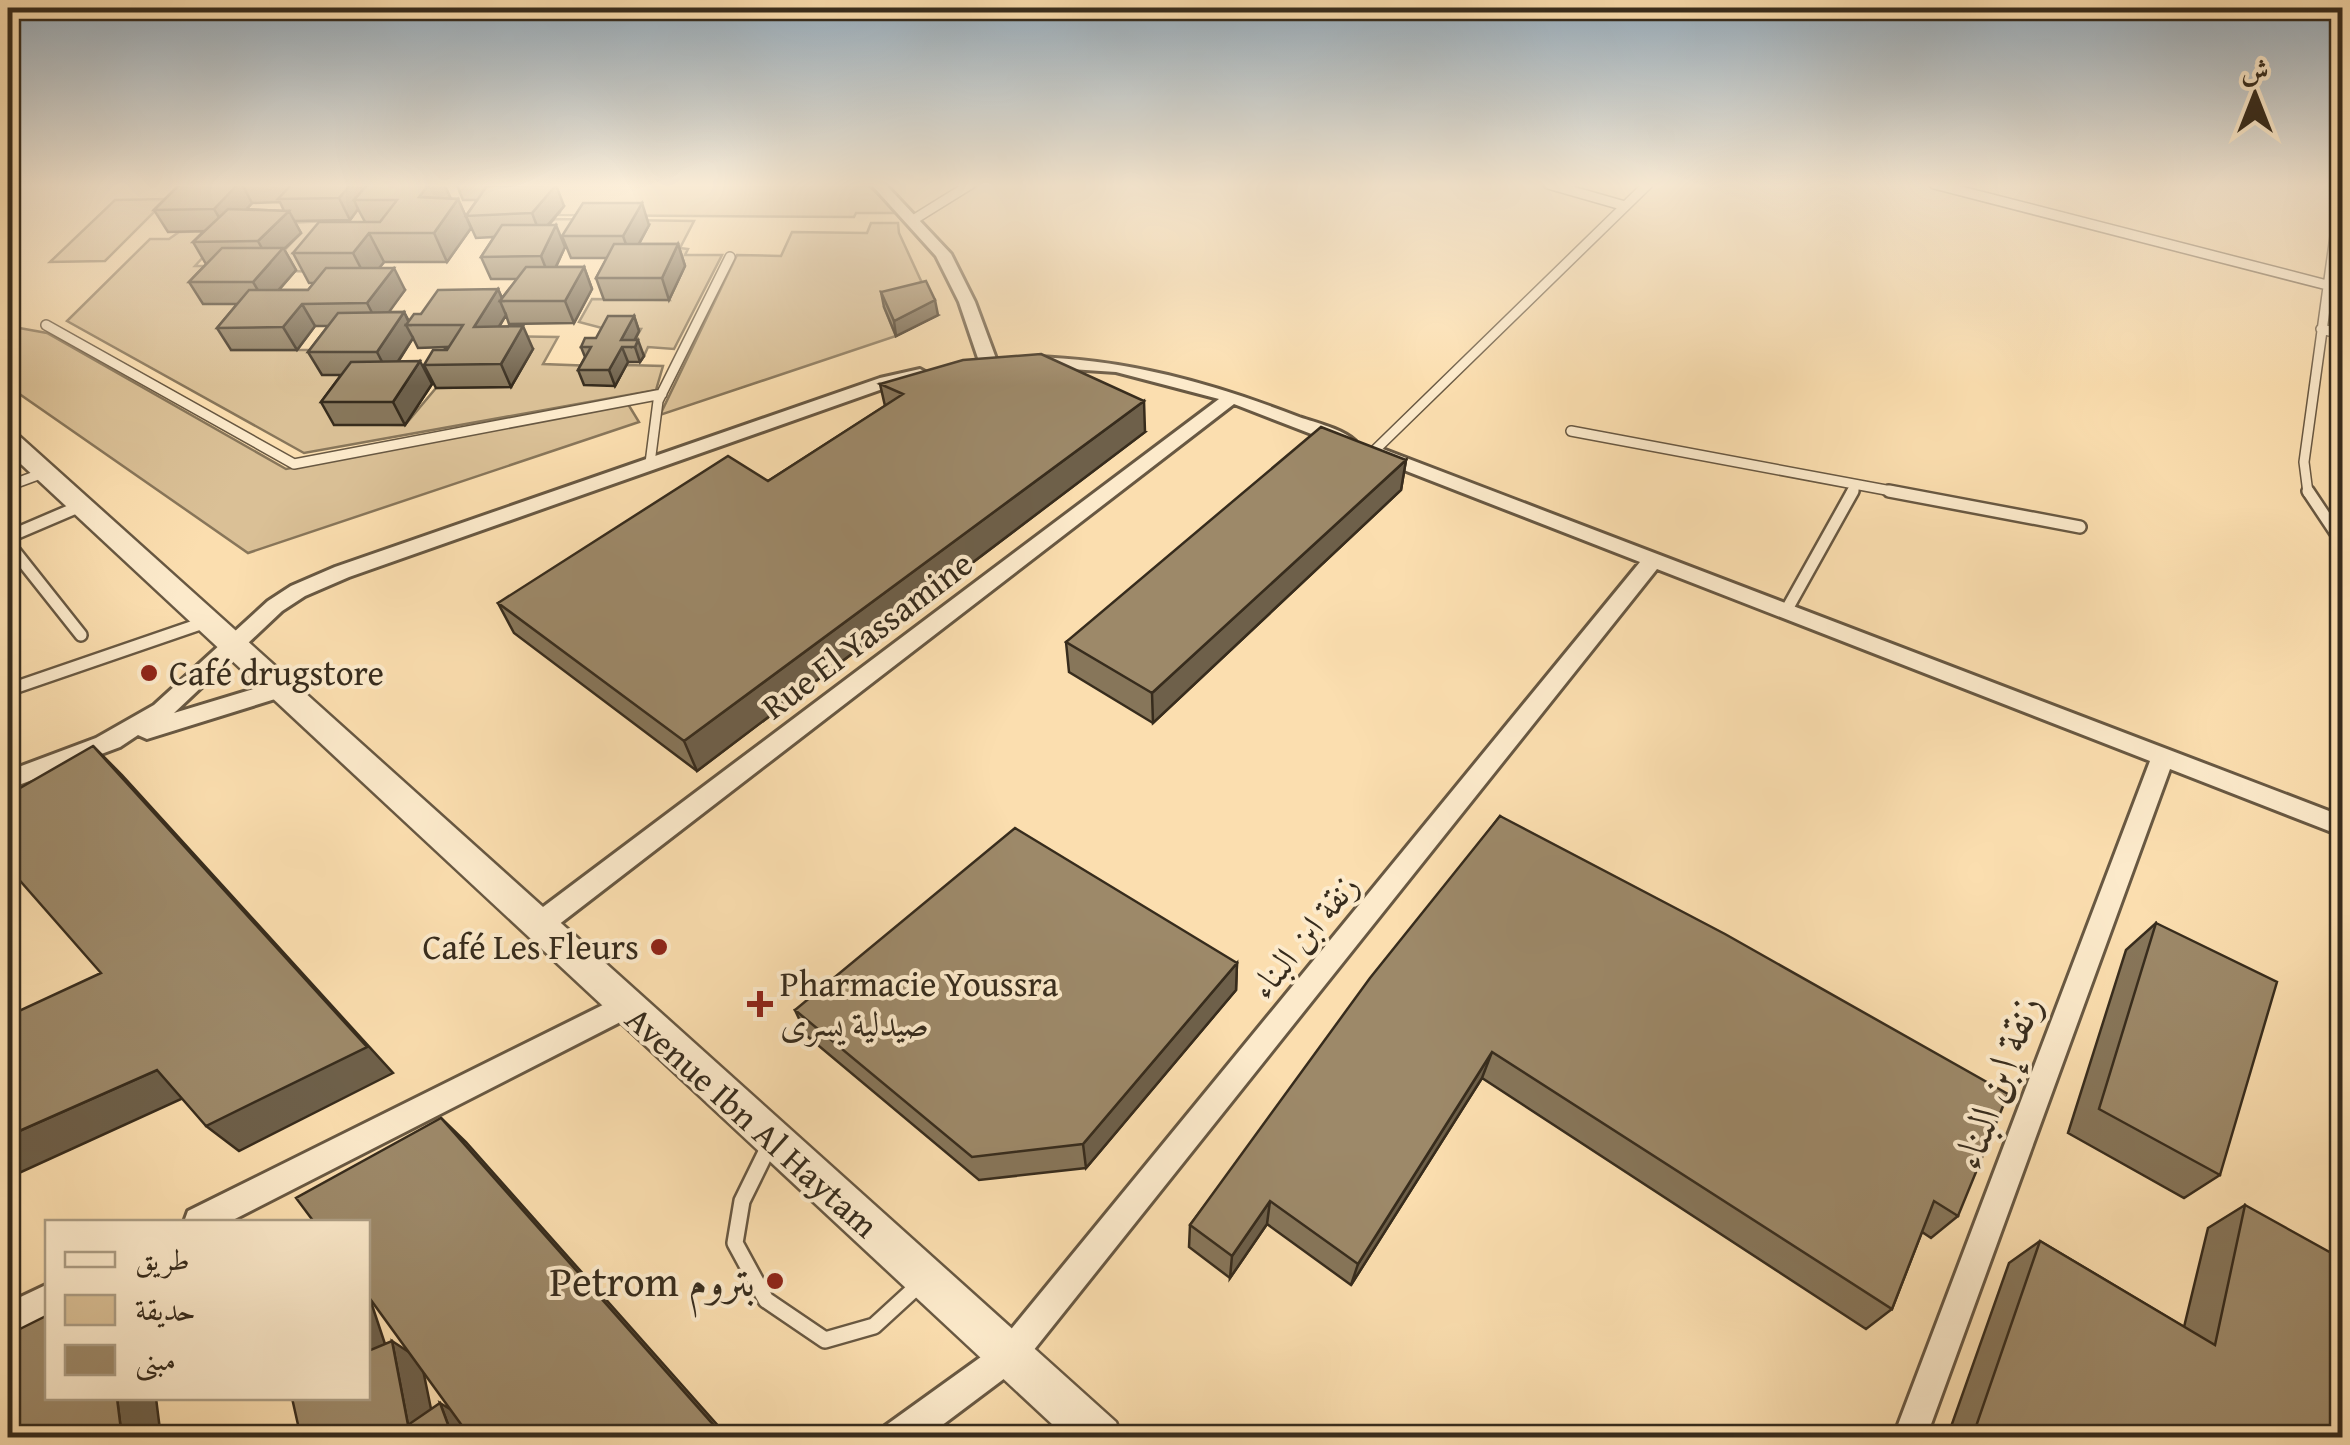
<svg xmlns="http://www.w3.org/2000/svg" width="2350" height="1445" font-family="'Gentium Book Plus',Amiri,serif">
<rect width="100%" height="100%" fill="#fbdeaf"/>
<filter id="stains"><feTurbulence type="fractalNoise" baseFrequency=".002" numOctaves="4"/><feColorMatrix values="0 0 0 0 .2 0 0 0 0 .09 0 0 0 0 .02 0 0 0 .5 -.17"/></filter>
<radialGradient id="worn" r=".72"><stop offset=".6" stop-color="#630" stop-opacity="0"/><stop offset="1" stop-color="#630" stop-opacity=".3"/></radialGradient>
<path fill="#dac096" stroke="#88765a" stroke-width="2.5" d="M367 184H867L898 213H856L854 217 559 215 562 206 482 228 432 226 318 272 266 270 300 234 286 223 350 220Z
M167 199 105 261 50 262 115 200Z
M556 219 694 221 680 248 688 249 685 255H722L674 349 648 347 644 356 626 355 641 329 602 328 579 322 592 299 669 300 591 225 565 247 535 242 548 222Z
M871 223H898L899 233 928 296 884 307 896 336 660 415 737 255 781 256 792 232 867 233Z
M227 231 195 266H236L266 304 232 350H340L370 375 335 424 405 425 436 388 511 387 493 336 558 337 543 364 595 366 615 386 626 365 663 366 656 390 304 453 67 321 150 239H169L179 232Z
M8 326 47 333 286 469 628 404 639 422 248 553 8 386Z"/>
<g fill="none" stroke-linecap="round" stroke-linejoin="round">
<defs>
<path id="service-far2" d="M1548 184 1625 206
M1934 184 2327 285
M913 220 971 184
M46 325 294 464 662 394
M2321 329 2342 334
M1571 431 1902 493
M1373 452 1648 184
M650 463 658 401 730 257
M8 486 46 472
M1851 493 1856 485
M2308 493 2304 462 2342 185"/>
<path id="service-far1" d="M1889 491 2080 527
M2308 491 2342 542
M8 537 83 505
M8 543 81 635
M1786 611 1853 491
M8 690 206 622"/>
<path id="service" d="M769 1146 742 1201 735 1243 766 1300 825 1340 874 1326 922 1282"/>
<path id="minor" d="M8 184H17L8 191Z
M871 184H885L951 254 975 302 998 364 995 368H983L980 364 959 302 936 256Z
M1031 357C1126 359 1211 383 1299 417 1317 423 1342 429 1355 441L1346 447 1340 445 1234 404 549 932 540 935 531 932 527 924 531 916 1219 399 1116 372 1025 366 1022 362Z
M920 369 929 374 926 378 891 386 349 577 305 596 282 611 174 713 280 681 288 683 291 689 288 695 147 739 138 735 120 747 8 789V771L96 738 154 705 268 601 291 586 335 567 880 378Z
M1380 448 2342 816V836L2170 769 1926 1438H1893L2150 761 1657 569 1021 1366 925 1438H881L885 1426 999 1344 1640 562 1373 458 1371 454Z
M625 994 634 997 638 1006 634 1015 229 1222H184L188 1211Z
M48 1284V1316L8 1335V1303Z"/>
<path id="tertiary" d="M8 432 17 434 1116 1422 1122 1438H1067L8 452Z"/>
</defs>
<use href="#service-far2" stroke="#685842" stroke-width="12"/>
<use href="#service-far1" stroke="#685842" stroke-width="16"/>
<use href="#service" stroke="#685842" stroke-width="20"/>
<use href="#minor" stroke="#685842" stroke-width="6"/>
<use href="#tertiary" stroke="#685842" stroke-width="5"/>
<use href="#service-far2" stroke="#fceacb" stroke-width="9"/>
<use href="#service-far1" stroke="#fceacb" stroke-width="11"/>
<use href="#service" stroke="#fceacb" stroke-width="15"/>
<use href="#minor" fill="#fceacb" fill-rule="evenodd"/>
<use href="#tertiary" fill="#fceacb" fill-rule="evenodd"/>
</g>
<path fill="#87765a" stroke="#372c1d" stroke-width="2.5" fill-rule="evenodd" d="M180 184H444L451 199H458L471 228 447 262H384L379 268 405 290 388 312H404L409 321 421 314 498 289 502 298 517 279H491L481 257 494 237 476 238 466 216 477 200H463L457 185 458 184H529L528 185 564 206 549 225 565 247 556 267H584L592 289 574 323 509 324 506 315 499 327 533 349 511 387 436 388 424 365 448 347 418 348 413 338 398 362 432 384 405 425H334L321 402 341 375H322L308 352 328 326H315L297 350H231L217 328 237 304H203L189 282 206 264 193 242 204 231 168 232 154 210ZM280 202 284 211 246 209 252 203ZM358 209 365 222 293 253 309 283H314L308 290H279L296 270 284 249 301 233 294 221 350 220Z
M649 225 639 244H678L685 266 669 300H604L596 278 607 258H571L562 236Z
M881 292 938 315 896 336 884 307Z
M634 316 639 331 635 340 644 356 640 362H628L615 386 584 385 578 370 585 357 581 347Z
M880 384 1145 432 697 771 514 633 498 603 768 481 885 406Z
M1406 460 1401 490 1153 723 1069 672 1066 642Z
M1500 816 1958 1216 1931 1238 1922 1232 1892 1309 1866 1329 1482 1078 1351 1285 1267 1224 1230 1278 1189 1247 1190 1225Z
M2156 923 2220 1175 2184 1198 2068 1133 2126 950Z
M1237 963 1236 990 1086 1168 979 1180 807 1036 795 1010Z
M2245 1205 2342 1438H1947L2009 1263 2040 1241 2184 1327 2208 1228Z"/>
<path fill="#6e604a" stroke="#372c1d" stroke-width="2.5" d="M238 184H242L252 203 227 231 214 209Z
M351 184H373L354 200 358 209 350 220 339 198Z
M429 184H444L451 199 419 197Z
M556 185 564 206 540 234 532 213Z
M458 199 471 228 447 262 434 233Z
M642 203 649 225 631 258 623 236Z
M289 211 301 233 284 249 296 270 266 304 253 282 270 263 258 241Z
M556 225 565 247 550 279 541 256Z
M369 233 384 262 368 282 353 253Z
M678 244 685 266 669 300 662 278Z
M584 267 592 289 574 323 565 301Z
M394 268 405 290 379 326 367 303Z
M498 289 503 301H500L506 315 485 349 474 327Z
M935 300 938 315 896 336 894 321Z
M302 304 315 326 297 350 283 327Z
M404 312 410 325H406L413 338 389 375 377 352Z
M634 316 639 331 631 347 621 340Z
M523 326 533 349 511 387 501 364Z
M638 340 644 356 640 362 635 347Z
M622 347 628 362 615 386 609 370Z
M420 361 432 384 405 425 393 402Z
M1144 401 1145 432 697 771 684 741Z
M1406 460 1401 490 1153 723 1152 693Z
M93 746 122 775 393 1073 239 1151 206 1126Z
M1237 963 1236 990 1086 1168 1083 1144Z
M1492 1052 1482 1078 1351 1285 1358 1264Z
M157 1070 190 1095 8 1178V1136Z
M441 1118 466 1142 729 1438H725Z
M1270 1201 1267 1224 1230 1278 1232 1256Z
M368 1293 394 1371 368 1355Z
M392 1341 421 1360 437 1438 408 1425Z
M117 1398H156L161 1438H122Z
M440 1403 468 1420 475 1438H453Z"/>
<path fill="#9d8969" stroke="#372c1d" stroke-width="2.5" d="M180 184H238L214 209 154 210Z
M292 184H351L339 198 278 199Z
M368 184H429L419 197 458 199 434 233H369L353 253H293L319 222H380L397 200H354Z
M458 184H514L513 185H457Z
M556 185 532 213 466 216 487 186Z
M583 203H642L623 236H562Z
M228 209 289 211 258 241 193 242Z
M502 225H556L541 256 481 257Z
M614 244H678L662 278H596Z
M222 248H283L253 282H189Z
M526 267H584L565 301H500Z
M326 268H394L367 303 302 304 283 327 217 328 249 290H308Z
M926 281 935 300 894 321 881 292Z
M498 289 474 327 523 326 501 364 424 365 433 350H447L463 325H406L414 314H421L438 290Z
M404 312 377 352H308L338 313Z
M608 316H634L621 340H638L635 347H622L609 370H578L591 347H581L585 338H596Z
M1041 354 1144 401 684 741 498 603 728 456 768 481 903 394 880 384 963 360Z
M420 361 393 402H321L351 362Z
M1321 427 1406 460 1152 693 1066 642Z
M93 746 367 1047 206 1126 157 1070 8 1136V1016L101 973 8 867V795Z
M1500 816 1725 934 2008 1094 1958 1216 1934 1201 1892 1309 1492 1052 1358 1264 1270 1201 1232 1256 1190 1225 1370 978Z
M1015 828 1237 963 1083 1144 972 1157 795 1010Z
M2156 923 2277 982 2220 1175 2099 1109Z
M441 1118 725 1438H471L368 1296V1222H314L296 1198Z
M2245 1205 2342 1259V1438H1972L2040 1241 2215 1345Z
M48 1315V1398H117L122 1438H8V1335Z
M392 1341 408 1425 440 1403 453 1438H301L292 1398H368V1351Z"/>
<linearGradient id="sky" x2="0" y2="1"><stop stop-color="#95acbd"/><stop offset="0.48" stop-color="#fdf0db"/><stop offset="1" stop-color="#fdf0db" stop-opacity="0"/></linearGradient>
<rect width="2350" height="386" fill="url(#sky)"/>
<g fill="#8f2418" stroke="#fceacb" stroke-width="4">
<circle cx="149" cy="673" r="10"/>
<circle cx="659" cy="947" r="10"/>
<path d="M755 989h10v10h10v10h-10v10h-10v-10h-10v-10h10z"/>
<circle cx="775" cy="1281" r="10"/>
</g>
<g text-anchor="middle" stroke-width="8" stroke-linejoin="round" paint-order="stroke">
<g font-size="35" fill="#372c1d" stroke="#fceacb">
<text transform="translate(867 635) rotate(-37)" y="12">Rue El Yassamine</text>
<text transform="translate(1304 936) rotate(-51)" y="12">زنقة ابن البناء</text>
<text transform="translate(752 1122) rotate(42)" y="12">Avenue Ibn Al Haytam</text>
</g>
<g font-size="35" fill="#372c1d" stroke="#fceacb" text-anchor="start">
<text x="169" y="685">Café drugstore</text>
<text x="639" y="959" text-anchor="end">Café Les Fleurs</text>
<text x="780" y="996">Pharmacie Youssra<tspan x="780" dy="40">صيدلية يسرى</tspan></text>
</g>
<g font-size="42" fill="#372c1d" stroke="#fceacb">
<text transform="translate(1996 1082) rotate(-70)" y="15">زنقة إبن البناء</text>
</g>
<g font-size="42" fill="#372c1d" stroke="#fceacb" text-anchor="end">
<text x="755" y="1296">Petrom بتروم</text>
</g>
</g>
<rect width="2350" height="1445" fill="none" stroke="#fbdeaf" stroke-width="40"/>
<rect x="10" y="10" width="2330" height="1425" fill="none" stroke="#372c1d" stroke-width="5"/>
<rect x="20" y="20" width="2310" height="1405" fill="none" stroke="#372c1d" stroke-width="2.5"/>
<rect x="45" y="1220" width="325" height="180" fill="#fceacb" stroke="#ad9e85" stroke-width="2.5"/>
<rect x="65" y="1252" width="50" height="15" fill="#fceacb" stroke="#ad9e85" stroke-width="2.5"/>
<text x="135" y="1270" font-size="30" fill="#372c1d">طريق</text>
<rect x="65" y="1295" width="50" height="30" fill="#dac096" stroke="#ad9e85" stroke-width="2.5"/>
<text x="135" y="1320" font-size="30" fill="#372c1d">حديقة</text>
<rect x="65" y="1345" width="50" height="30" fill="#9d8969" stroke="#ad9e85" stroke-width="2.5"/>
<text x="135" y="1370" font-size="30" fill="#372c1d">مبنى</text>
<g transform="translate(2255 95)" stroke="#fceacb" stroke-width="8" paint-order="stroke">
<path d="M0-8L18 38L0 25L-18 38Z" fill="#372c1d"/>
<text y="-15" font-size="28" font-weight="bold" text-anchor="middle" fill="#372c1d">ش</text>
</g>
<rect width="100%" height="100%" filter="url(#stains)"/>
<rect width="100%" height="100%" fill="url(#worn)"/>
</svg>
